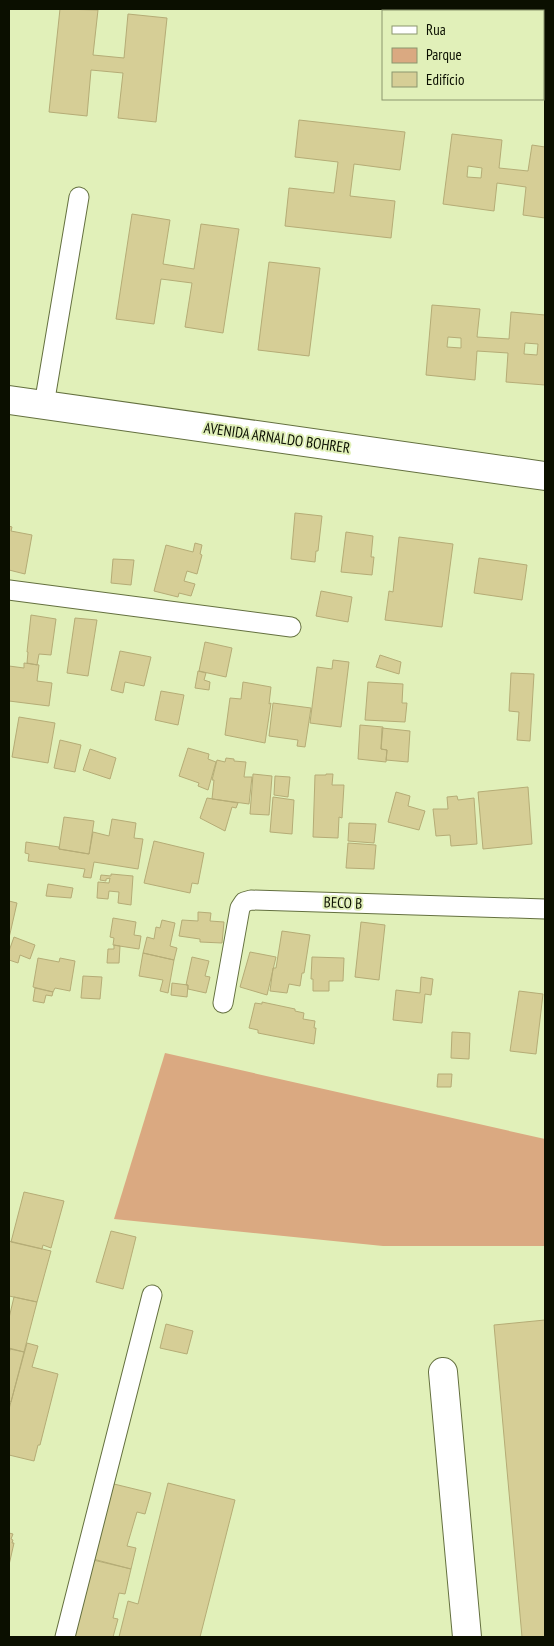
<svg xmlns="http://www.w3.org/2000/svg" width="554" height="1646" font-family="'PT Sans Narrow',sans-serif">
<rect width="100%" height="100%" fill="#e1f0b9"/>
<path fill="#daa981" d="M165 1053 545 1139V1246H383L114 1219Z"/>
<path fill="#d6ce96" stroke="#b5ac76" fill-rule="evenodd" d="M60 9 98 10 93 55 124 58 128 14 167 18 156 122 118 118 123 73 91 70 87 116 49 112Z
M501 9H545V22H543V11H500Z
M299 120 405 132 400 170 354 164 350 196 395 201 391 238 285 226 289 188 334 193 338 162 295 157Z
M452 134 502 140 499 168 528 171 532 145 545 147V218L523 215 526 187 497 183 494 211 443 204ZM468 166 482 168 481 178 467 177Z
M132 214 170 220 163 264 194 269 201 224 239 229 223 333 185 327 192 283 161 279 154 324 116 319Z
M269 262 320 268 309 356 258 350Z
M432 305 480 309 477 337 509 339 511 312 545 315V385L506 382 508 353 477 351 475 380 426 375ZM448 337 461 338V348L447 347ZM525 343 538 344 537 355 524 354Z
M295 513 322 516 318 551H316L315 562 291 559Z
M9 526 12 527 11 531 32 535 25 574 9 570Z
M346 532 373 536 371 557H374L372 575 341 572Z
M399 537 453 544 442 627 385 620 389 591 393 592Z
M195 543 202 545 200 554 202 555 197 574 187 571 184 581 195 584 191 596 179 593 178 597 154 591 166 545 193 552Z
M479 558 527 565 522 600 474 593Z
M113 559 134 560 131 585 111 583Z
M321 591 352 597 348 622 316 616Z
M31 615 56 619 51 655 39 654 37 665 27 663 28 652H27Z
M75 618 97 620 88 676 67 673Z
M205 642 232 648 226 677 199 671Z
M120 651 151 657 144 686 125 682 123 693 111 690Z
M380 655 401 662 399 674 376 667Z
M333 660 349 662 341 727 310 723 317 667 332 669Z
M24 663 39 665 37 681 52 683 49 706 9 701V666L24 668Z
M198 671 206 673 204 680 210 682 209 690 195 688Z
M511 673 534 674 530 741 517 740 519 712 509 711Z
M243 682 271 687 269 704 271 703 265 743 225 735 230 698 241 699Z
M368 682 403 684 402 703H407L405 722 365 720Z
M161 691 184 695 178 725 155 720Z
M273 703 311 708 305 747 297 746 298 740 269 736Z
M19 717 55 723 48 763 12 757Z
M360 725 383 727 381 749 387 750 386 762 358 759Z
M382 728 410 731 408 762 386 760 387 750 381 749Z
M60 740 81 745 75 772 54 768Z
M188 748 209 754 208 759 216 762 208 790 198 786 199 783 179 776Z
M90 749 116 758 110 779 83 770Z
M226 758 234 759V761L246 762 244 777H252L249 804 212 799 214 780H212L217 760 225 762Z
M253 774 272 776 269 815 250 814Z
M326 774H333L332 785H344L342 818 339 817 338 838 313 837 315 775H326Z
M275 776 290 777 288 797 274 795Z
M528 787 532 844 483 849 478 792Z
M396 792 410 796 408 806 425 811 419 830 388 822Z
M457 796 458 800 474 798 477 844 451 846 450 835 436 836 433 809H448L447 797Z
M273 797 294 800 292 834 270 832Z
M207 798 238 803 236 808 232 807 225 831 200 818Z
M64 817 94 821 89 854 59 849Z
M112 819 136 823 134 838 143 839 138 869 94 862 91 878 83 877 85 869 28 861 29 854 25 853 26 842 59 847V849L89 854 93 832 109 836Z
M349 823 376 824 374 843 348 841Z
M154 841 204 853 198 884 192 883 190 893 144 883Z
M348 843 376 845 374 869 346 868Z
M111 874 133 876 131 905 118 903 119 892 109 891 108 899 97 898 98 882 109 883 110 878 106 879V881L100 880 101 875 111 876Z
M48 884 73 888 71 898 46 896Z
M9 901 17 903 9 938Z
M198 912 211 913 210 921 224 922 222 943 200 942V939L179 936 182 920 198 921Z
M113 918 136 922 134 935 141 936 139 949 113 945 114 938 110 937Z
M162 920 175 923 170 946 177 948 174 960 143 953 147 937 154 939 156 927 160 928Z
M361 922 385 925 379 980 355 977Z
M282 931 310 935 304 973H302L300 986 289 984 287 993 270 991 273 968H276Z
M14 937 35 945 30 959 20 955 18 963 9 960V951Z
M114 945 120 946 119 963H107L108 949H114Z
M250 952 276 957 267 995 240 987Z
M143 953 174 960 168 993 160 991 163 980 139 976Z
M192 957 209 961 205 976 210 977 206 993 188 989V985H186Z
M312 957 344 958 343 981H329V991H313V979H311Z
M38 958 59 962 60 958 75 961 70 991 55 988 53 992 33 987Z
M83 976 102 977 100 999 81 998Z
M421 977 433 979 431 995 425 994 422 1023 393 1020 396 990 420 993Z
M172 983 188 985 187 997 171 995Z
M35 988 53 992 52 996 46 995 44 1003 33 1001Z
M519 991 543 994 536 1054 510 1051Z
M262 1002 295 1009V1011L304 1013 303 1019 315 1021 314 1028H316L314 1044 258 1033V1030L249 1028 255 1003 262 1004Z
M452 1032 470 1033 469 1059 451 1058Z
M438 1074H452L451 1087H437Z
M24 1192 64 1201 51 1248 43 1245 42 1249 11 1242Z
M111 1231 136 1237 123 1289 96 1282Z
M9 1241 51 1251 37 1302 9 1296Z
M14 1297 37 1302 24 1352 9 1348V1318Z
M545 1320V1637H522L494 1325Z
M166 1324 193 1331 187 1354 160 1348Z
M27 1343 38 1346 32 1367 58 1374 40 1445H38L34 1461 9 1455V1409Z
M10 1349 24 1352 11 1402 9 1401V1355Z
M168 1483 235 1500 200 1637H119L128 1601 138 1604Z
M114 1484 151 1493 145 1514 137 1512 127 1546 136 1548 131 1569 93 1559 109 1501 108 1497Z
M9 1533 13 1534 11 1539 13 1540 12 1543H14L9 1565Z
M89 1559 131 1569 125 1594 119 1593 113 1618 118 1619 113 1637H69Z"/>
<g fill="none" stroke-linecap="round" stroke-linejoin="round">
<defs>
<path id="service" d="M44 405 79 197
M9 590 291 627
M223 1003 240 908 244 902 251 900 545 909
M65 1637 152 1295"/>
<path id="minor" d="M9 400 545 476
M443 1372 467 1637"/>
</defs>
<use href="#service" stroke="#64703f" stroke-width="21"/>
<use href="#minor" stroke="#64703f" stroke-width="30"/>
<use href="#service" stroke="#fff" stroke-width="19"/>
<use href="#minor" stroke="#fff" stroke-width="28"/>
</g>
<g text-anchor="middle" stroke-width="4" stroke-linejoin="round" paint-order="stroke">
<g font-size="15" fill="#0b0f00" stroke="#e1f0b9">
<text transform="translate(277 438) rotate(8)" y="5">AVENIDA ARNALDO BOHRER</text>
<text transform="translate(343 903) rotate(2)" y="5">BECO B</text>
</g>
</g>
<rect width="554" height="1646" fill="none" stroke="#0b0f00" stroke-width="20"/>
<rect x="382" y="10" width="162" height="90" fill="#e1f0b9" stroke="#8b966f"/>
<rect x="392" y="26" width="25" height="8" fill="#ffffff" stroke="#8b966f"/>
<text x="426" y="35" font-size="15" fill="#0b0f00">Rua</text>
<rect x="392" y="48" width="25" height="15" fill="#daa981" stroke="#8b966f"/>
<text x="426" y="60" font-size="15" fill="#0b0f00">Parque</text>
<rect x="392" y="72" width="25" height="15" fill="#d6ce96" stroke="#8b966f"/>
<text x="426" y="85" font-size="15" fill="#0b0f00">Edifício</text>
</svg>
